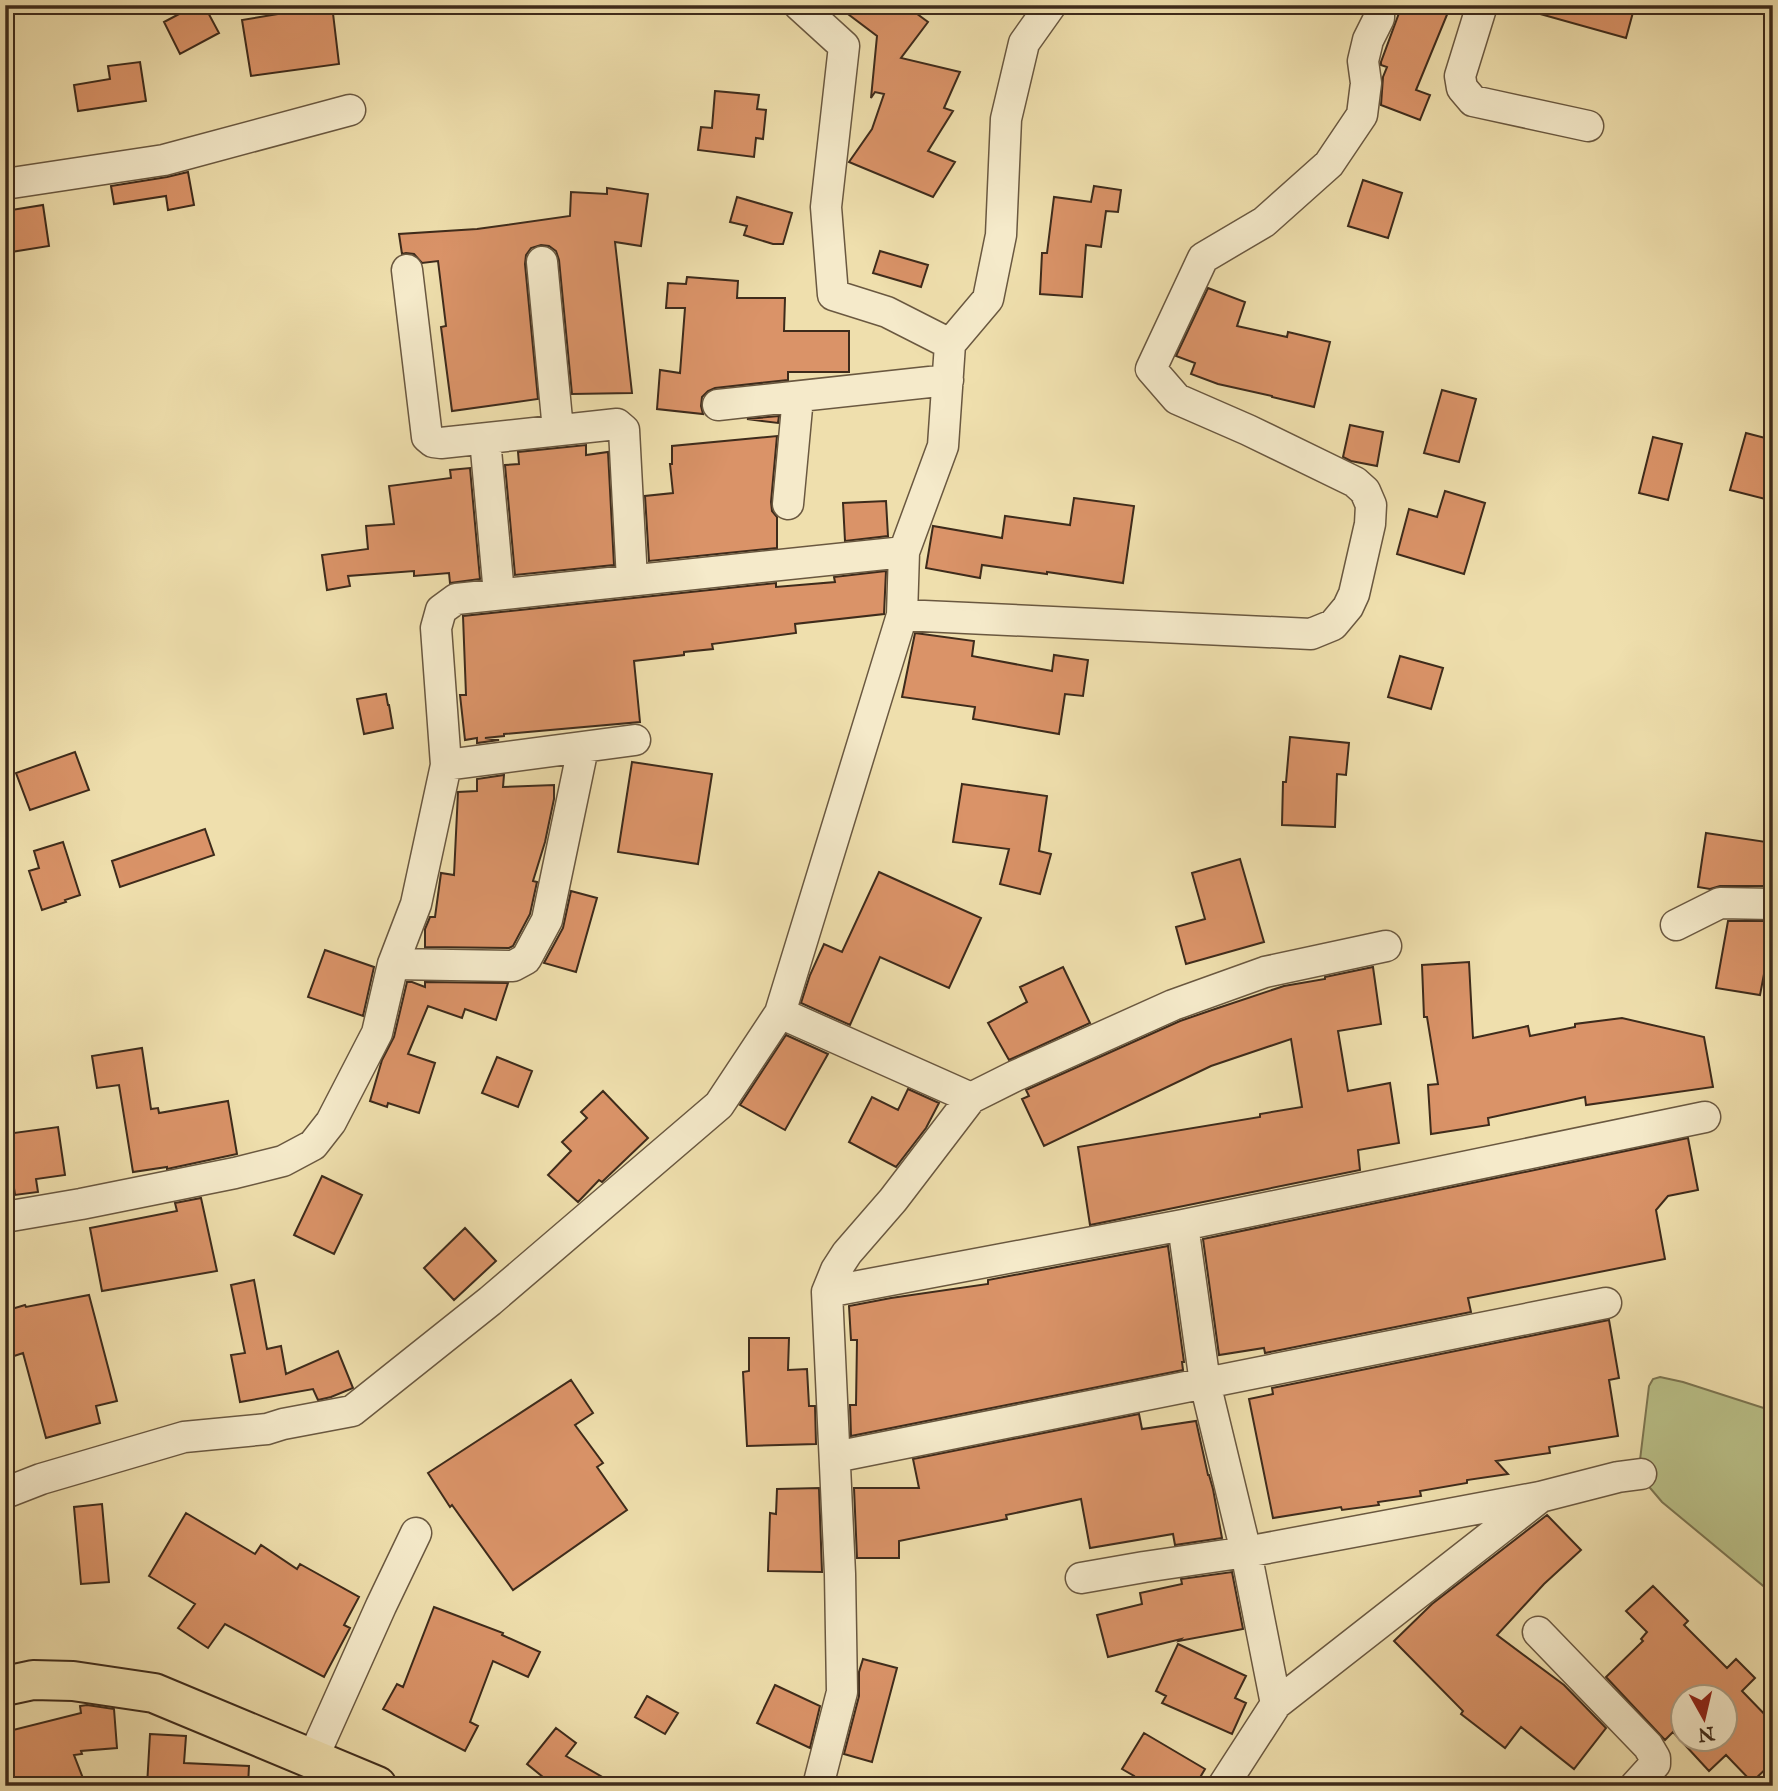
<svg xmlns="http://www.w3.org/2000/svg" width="1778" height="1791" font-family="'IM FELL English',serif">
<rect width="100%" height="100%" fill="#efdfad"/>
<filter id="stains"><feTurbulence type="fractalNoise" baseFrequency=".00286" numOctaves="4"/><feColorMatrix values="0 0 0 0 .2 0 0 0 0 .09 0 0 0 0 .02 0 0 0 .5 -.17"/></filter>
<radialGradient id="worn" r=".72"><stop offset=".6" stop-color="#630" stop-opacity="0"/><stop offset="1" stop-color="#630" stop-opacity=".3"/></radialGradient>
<path fill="#bac189" stroke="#7c7652" stroke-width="2" d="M1660 1377 1683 1382 1773 1411V1594L1662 1502 1645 1482 1640 1460 1649 1386 1653 1379Z"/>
<path fill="#da9368" stroke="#3e2b1b" stroke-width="2" fill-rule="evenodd" d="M196 5H204L219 33 180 54 164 22Z
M332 5 339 64 251 76 242 20Z
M836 5H905L928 22 901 58 960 72 944 108 953 111 928 151 955 162 933 197 849 162 872 129 884 94 875 92 871 98 877 36Z
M1402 5H1451L1416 90 1430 95 1420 120 1381 105 1383 77 1387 67 1381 65V62Z
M1534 5H1635L1626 38 1533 12Z
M140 62 146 101 78 111 74 85 110 79 108 66Z
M715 91 759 95 757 109 766 110 763 139 756 138 754 157 698 150 701 127 712 128Z
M188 172 194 205 168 210 166 196 114 204 111 186 167 177Z
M1363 180 1402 193 1388 238 1348 226Z
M1094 186 1121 190 1118 212 1106 211 1101 247 1086 245 1082 297 1040 294 1042 253H1047L1054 197 1091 202Z
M607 188 648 194 641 246 615 242 632 393 572 394 559 260 556 251 549 246 541 245 531 248 526 255 525 264 538 399 452 411 441 327 446 326 438 261 422 263 414 254 406 253 402 254 399 234 477 229 570 216 571 192 607 194Z
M737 197 792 213 783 244H773L744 235 747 226 730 222Z
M43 205 49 246 5 253V211Z
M880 251 928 265 921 287 873 273Z
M687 277 738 281 737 298H785L784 331H849V372H788V380L715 388 708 391 702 397 701 406 703 414 657 409 660 370 680 373 685 308H666L668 283 686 284Z
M1208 288 1245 302 1237 326 1287 337 1288 332 1330 342 1314 407 1272 397V396L1218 384 1191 374 1195 363 1176 356Z
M1442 390 1476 399 1459 462 1424 453Z
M779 416 778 423 747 419Z
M1350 425 1383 432 1377 466 1351 461 1343 457Z
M1746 433 1773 440V501L1730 490Z
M777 436 771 502 772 511 777 517V548L649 561 645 496 673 493 670 464H672V446Z
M1653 437 1682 444 1668 500 1639 493Z
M586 445V455L608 452 614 565 515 575 505 465 519 464 518 452Z
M470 468 480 579 450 583 449 573 414 576V571L348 576 350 586 327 590 322 555 368 549 366 526 394 524 389 486 451 478 450 470Z
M1445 491 1485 503 1464 574 1397 554 1409 509 1437 517Z
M1074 498 1134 506 1123 583 1047 572V574L982 565 980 578 926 568 933 526 1002 538 1005 516 1070 525Z
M886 501 888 536 845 541 843 503Z
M886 571 884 614 795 624 796 633 712 644 713 649 684 652V655L634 661 640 722 504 734V736L485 738 499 740 477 743V738L465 740 460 695H466L463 616 776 583V587L835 582 834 577Z
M915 633 974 641 972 656 1052 671 1054 655 1088 660 1083 696 1065 694 1059 734 973 719 975 707 902 697Z
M1400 656 1443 668 1431 709 1388 697Z
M386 694 388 705H389L393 728 364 734 357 699Z
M1290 737 1349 743 1346 775 1337 774 1335 827 1282 825 1283 782H1286Z
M75 752 89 790 30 810 16 773Z
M632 762 712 774 698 864 618 852Z
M504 775 503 787 554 785V799L545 842 533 881 537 882 530 914 513 946 509 948 425 947V929L430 917H435L441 873 454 875 458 792 477 791V779Z
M962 784 1047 796 1039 851 1051 854 1040 894 1000 884 1009 849 953 842Z
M205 829 214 855 120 887 112 861Z
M1706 833 1773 843 1772 886H1720L1710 889 1698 887Z
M63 842 80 895 65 900 66 902 42 910 29 871 39 868 34 851Z
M1240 859 1264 942 1186 964 1176 927 1205 919 1192 873Z
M879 872 981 918 949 988 880 957 850 1025 801 1003 810 975 824 944 842 952Z
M571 891 597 898 576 972 544 963 563 928Z
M1728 921H1766L1765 926 1773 927 1760 995 1716 988Z
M325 950 374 967 363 1016 308 997Z
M1469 962 1473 1038 1528 1026 1530 1036 1575 1027V1024L1622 1018 1704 1037 1713 1087 1586 1105 1585 1097 1488 1118 1489 1125 1431 1134 1428 1085 1438 1084 1427 1017H1424L1422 965Z
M1063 967 1090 1023 1009 1060 988 1023 1027 1002 1020 987Z
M1373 967 1381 1024 1338 1031 1348 1091 1390 1083 1399 1143 1358 1150 1360 1170 1090 1225 1078 1147 1260 1117V1114L1302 1107 1291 1039 1211 1066 1044 1146 1022 1099 1029 1096 1026 1090 1180 1021 1212 1010 1284 986 1325 979V977Z
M407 982H412L425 987V982L508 983 496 1020 465 1009 462 1018 428 1006 408 1054 435 1063 419 1113 388 1103 387 1107 370 1101 382 1060 394 1037Z
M786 1035 828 1054 785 1130 740 1105Z
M142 1048 151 1109 158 1108 159 1113 228 1101 237 1154 167 1169V1167L133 1172 119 1085 97 1088 92 1056Z
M497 1057 532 1071 518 1107 482 1093Z
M908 1089 939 1103 926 1128 896 1167 849 1142 872 1097 898 1110Z
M603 1091 648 1138 602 1182 599 1180 578 1202 548 1175 571 1151 562 1142 587 1118 581 1112Z
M58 1127 65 1175 36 1179 38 1192 15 1195 6 1134Z
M1688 1138 1698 1190 1668 1196 1656 1210 1665 1259 1468 1298 1471 1312 1265 1353 1264 1348 1219 1355 1203 1239Z
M322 1176 362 1195 334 1254 294 1235Z
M201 1198 217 1271 102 1291 90 1228 177 1211 175 1203Z
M465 1228 496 1261 454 1300 424 1268Z
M1168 1246 1184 1362H1182L1183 1370 851 1436 850 1405H856L857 1340H851L849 1306 891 1298 988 1284V1280Z
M254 1280 267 1349 281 1346 286 1374 338 1351 353 1388 331 1397 318 1400 313 1389 240 1402 231 1355 245 1353 231 1285Z
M89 1295 117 1401 96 1406 100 1423 46 1438 23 1353 5 1359V1311L25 1305 26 1307Z
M1609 1320 1619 1378 1609 1380 1618 1436 1549 1447 1550 1453 1496 1461 1508 1474 1467 1480V1483L1420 1491 1421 1496 1378 1502 1379 1505 1342 1510 1341 1507 1273 1518 1249 1399 1273 1394 1272 1388Z
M749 1338H789L788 1370 807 1369 809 1406H815L816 1444 747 1446 743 1372 749 1371Z
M571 1380 593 1413 575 1425 603 1463 597 1467 627 1510 513 1590 452 1505 450 1507 428 1473Z
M1139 1414 1142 1429 1196 1421 1208 1475H1209L1213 1489 1222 1538 1175 1545 1173 1534 1090 1548 1081 1499 1006 1515 1007 1519 899 1541V1558H857L854 1488H919L913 1459Z
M819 1488 822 1572 768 1571 770 1513 776 1514 777 1489Z
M102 1504 109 1582 81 1584 74 1507Z
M186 1513 255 1554 261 1545 297 1569 300 1564 359 1597 344 1625 350 1628 324 1677 225 1624 208 1648 178 1628 195 1604 149 1576Z
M1547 1515 1581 1550 1544 1584 1497 1635 1564 1685 1606 1728 1574 1769 1521 1727 1505 1748 1461 1714 1463 1711 1394 1641 1432 1604Z
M1232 1572 1243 1629 1179 1641 1181 1639 1108 1657 1097 1615 1142 1604 1140 1593 1182 1584 1181 1579Z
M1653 1586 1688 1621 1684 1625 1727 1668 1736 1659 1755 1678 1742 1691 1773 1723V1762L1752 1782 1726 1755 1709 1771 1673 1732 1665 1740 1606 1677 1643 1641 1641 1639 1647 1632 1626 1611ZM1684 1697H1726V1739H1684Z
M434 1607 503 1633 502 1635 540 1652 528 1677 493 1661 470 1722 478 1726 465 1751 383 1709 397 1684 403 1687Z
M1178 1644 1246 1676 1235 1698 1246 1703 1232 1734 1162 1703 1166 1696 1156 1691Z
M863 1659 897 1668 872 1762 844 1754 859 1696V1672Z
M775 1685 820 1706 810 1748 757 1723Z
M647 1696 678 1713 665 1734 635 1717Z
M87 1705 114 1709 117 1748 81 1751 82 1754 74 1755 86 1786H5V1732L81 1713 80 1706Z
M556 1728 576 1743 566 1756 618 1786H554L527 1764Z
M1144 1733 1205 1769 1195 1786H1129L1134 1776 1122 1769Z
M150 1734 186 1736 184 1763 249 1766 248 1786H147Z"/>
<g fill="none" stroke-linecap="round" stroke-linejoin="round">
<defs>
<path id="minor" d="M799 5 844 46 826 207 833 295 887 312 950 344
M1482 5 1460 76 1462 88 1473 101 1588 126
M5 184 164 160 350 110
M542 262 558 430
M407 270 427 437 433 442 441 443 617 424 624 430 632 580
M718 405 948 380
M485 439 499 594
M788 504 798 397
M902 615 1311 634 1333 625 1348 607 1354 594 1370 524 1371 505 1365 491 1355 482 1248 430 1177 399 1151 369 1203 258 1264 222 1329 164 1362 115 1366 83 1363 61 1368 40 1379 18V5
M446 765 635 740
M1676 925 1720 903 1773 904
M393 964 513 966 526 959 547 920 583 748
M780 1013 971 1098
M5 1217 81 1204 235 1173 283 1161 313 1145 331 1122 377 1033 393 964 416 904 446 765 436 628 441 610 456 599 904 552
M1183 1225 1205 1383 1246 1552 1276 1704 1223 1786
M827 1292 1183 1225 1705 1117
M835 1457 1606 1303
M5 1493 41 1479 184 1437 267 1429 283 1424 352 1411 490 1301 719 1105 780 1013 902 615 904 552 943 446 950 344 988 299 1001 235 1006 119 1024 43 1051 5
M1081 1578 1144 1567 1246 1552 1540 1497 1618 1477 1641 1474
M1538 1632 1648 1746 1655 1758V1764L1635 1786
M1276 1704 1538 1499
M312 1760 381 1606 416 1533
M818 1786 842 1692 840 1574 827 1292 836 1270 847 1253 893 1200 971 1098 1015 1076 1173 1005 1265 972 1386 946"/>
<path id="trunk" d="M5 1686 33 1680 73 1681 154 1693 377 1786"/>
</defs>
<use href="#minor" stroke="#6a5840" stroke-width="33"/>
<use href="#trunk" stroke="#3e2b1b" stroke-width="42"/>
<use href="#minor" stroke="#f5eaca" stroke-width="30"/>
<use href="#trunk" stroke="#efdfad" stroke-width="38"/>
</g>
<rect width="1778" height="1791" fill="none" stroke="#efdfad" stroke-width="28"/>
<rect x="7" y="7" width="1764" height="1777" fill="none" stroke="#3e2b1b" stroke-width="3.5"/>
<rect x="14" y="14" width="1750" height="1763" fill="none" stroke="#3e2b1b" stroke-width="2"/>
<g transform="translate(1704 1718) rotate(172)"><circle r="33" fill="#f5eaca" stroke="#ac9e84" stroke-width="2"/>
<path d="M0-5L12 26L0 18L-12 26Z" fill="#8f2418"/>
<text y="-10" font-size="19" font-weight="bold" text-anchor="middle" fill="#3e2b1b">N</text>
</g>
<rect width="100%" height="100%" filter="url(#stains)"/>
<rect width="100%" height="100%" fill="url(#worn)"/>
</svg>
